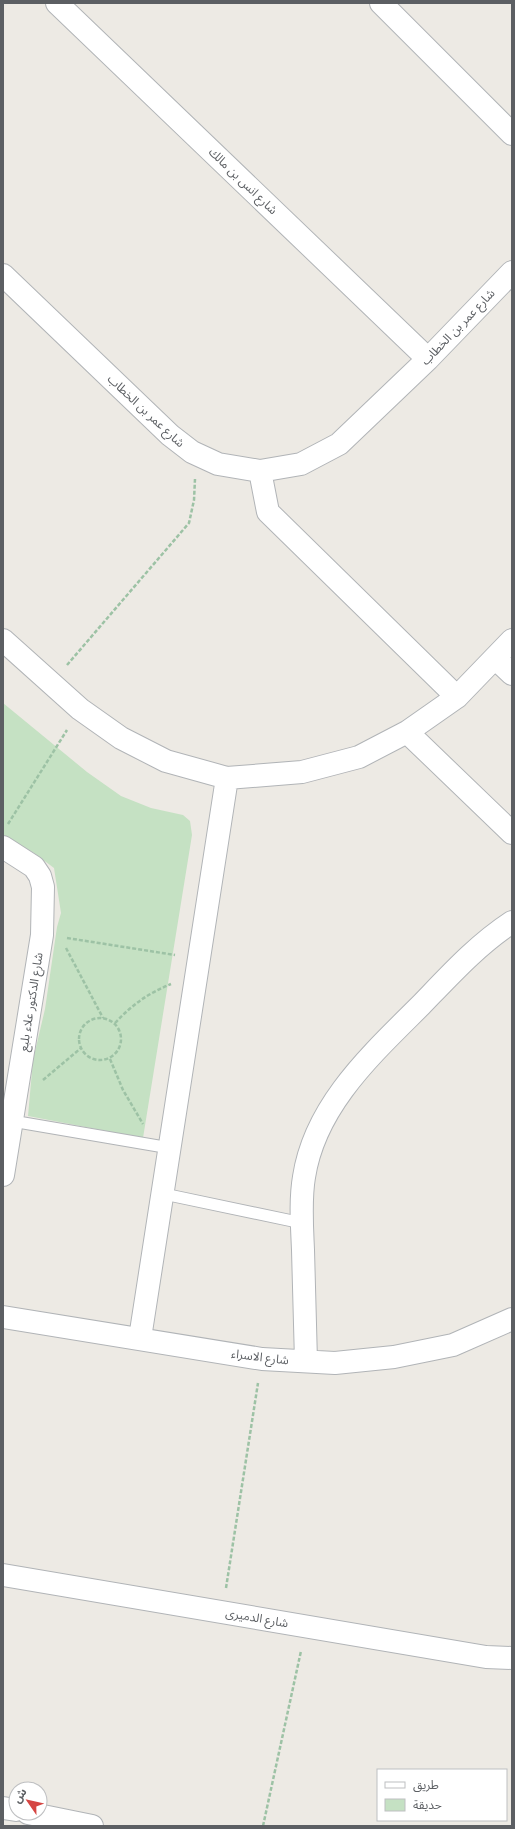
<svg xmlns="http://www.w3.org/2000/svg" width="515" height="1829" font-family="'Space Grotesk','Noto Sans Arabic',sans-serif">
<rect width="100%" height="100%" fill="#edeae4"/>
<path fill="#c5e1c3" d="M3 703 87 772 121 796 151 808 183 815 190 821 192 835 143 1138 28 1116 33 1060 45 1009 57 927 61 913 54 868 34 853 3 835Z"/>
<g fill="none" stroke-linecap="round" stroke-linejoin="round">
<defs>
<path id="service" d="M12 1121 170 1148
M164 1194 302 1223"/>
<path id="minor" d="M57 3 428 359
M381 3 512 134
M3 275 170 435 192 452 218 464 260 471 301 464 339 444 428 359 512 272
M260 471 268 512 457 697
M3 640 80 709 121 738 166 761 227 778 302 772 359 757 407 732 457 697 512 640
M495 658 512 674
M407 732 512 833
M3 847 34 867 40 876 43 887 42 935 3 1175
M3 1317 262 1359 335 1363 394 1357 453 1345 512 1319
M140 1338 227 778
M306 1361C305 1324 304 1287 303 1250 302 1226 300 1200 304 1177 315 1105 372 1054 421 1005 450 975 477 945 512 922
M3 1575 486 1657 512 1658
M3 1808 16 1810
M28 1813 92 1826"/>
</defs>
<use href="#service" stroke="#b1b4b7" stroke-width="13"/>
<use href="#minor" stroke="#b1b4b7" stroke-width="24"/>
<path stroke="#9dc2a5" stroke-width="2.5" stroke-dasharray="4 2" stroke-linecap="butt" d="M67 665 189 523 194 500 195 479
M8 824 67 730
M67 938 175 955
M66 948 103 1018
M79 1039a21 21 0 1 1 42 0a21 21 0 1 1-42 0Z
M115 1023C133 1004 147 994 171 984
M110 1059 123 1090 143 1124
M43 1080 81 1048
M226 1588 258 1383
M263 1826 301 1651"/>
<use href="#service" stroke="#fff" stroke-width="11"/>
<use href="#minor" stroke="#fff" stroke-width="22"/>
</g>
<g text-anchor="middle" stroke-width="3.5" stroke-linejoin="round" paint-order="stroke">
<g font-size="12" fill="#5c5f63" stroke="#fff">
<text transform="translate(243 181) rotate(44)" y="4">شارع انس بن مالك</text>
<text transform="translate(458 327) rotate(-46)" y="4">شارع عمر بن الخطاب</text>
<text transform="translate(146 411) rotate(43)" y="4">شارع عمر بن الخطاب</text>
<text transform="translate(31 1002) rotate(-81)" y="4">شارع الدكتور علاء بلبع</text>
<text transform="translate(260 1357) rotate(7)" y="4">شارع الاسراء</text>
<text transform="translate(257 1618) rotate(10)" y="4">شارع الدميرى</text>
</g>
</g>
<rect width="515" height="1829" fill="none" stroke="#5c5f63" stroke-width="8"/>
<rect x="377" y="1769" width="130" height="52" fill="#ffffff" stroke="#bebfc1"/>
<rect x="385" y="1782" width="20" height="6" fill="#ffffff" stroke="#bebfc1"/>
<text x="413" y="1789" font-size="12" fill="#5c5f63">طريق</text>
<rect x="385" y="1799" width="20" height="12" fill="#c5e1c3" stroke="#bebfc1"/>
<text x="413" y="1809" font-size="12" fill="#5c5f63">حديقة</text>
<g transform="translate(28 1801) rotate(304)"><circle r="19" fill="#ffffff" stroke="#bebfc1"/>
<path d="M0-3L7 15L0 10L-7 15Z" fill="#d54542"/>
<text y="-6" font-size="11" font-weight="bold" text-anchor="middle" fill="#5c5f63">ش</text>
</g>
</svg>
